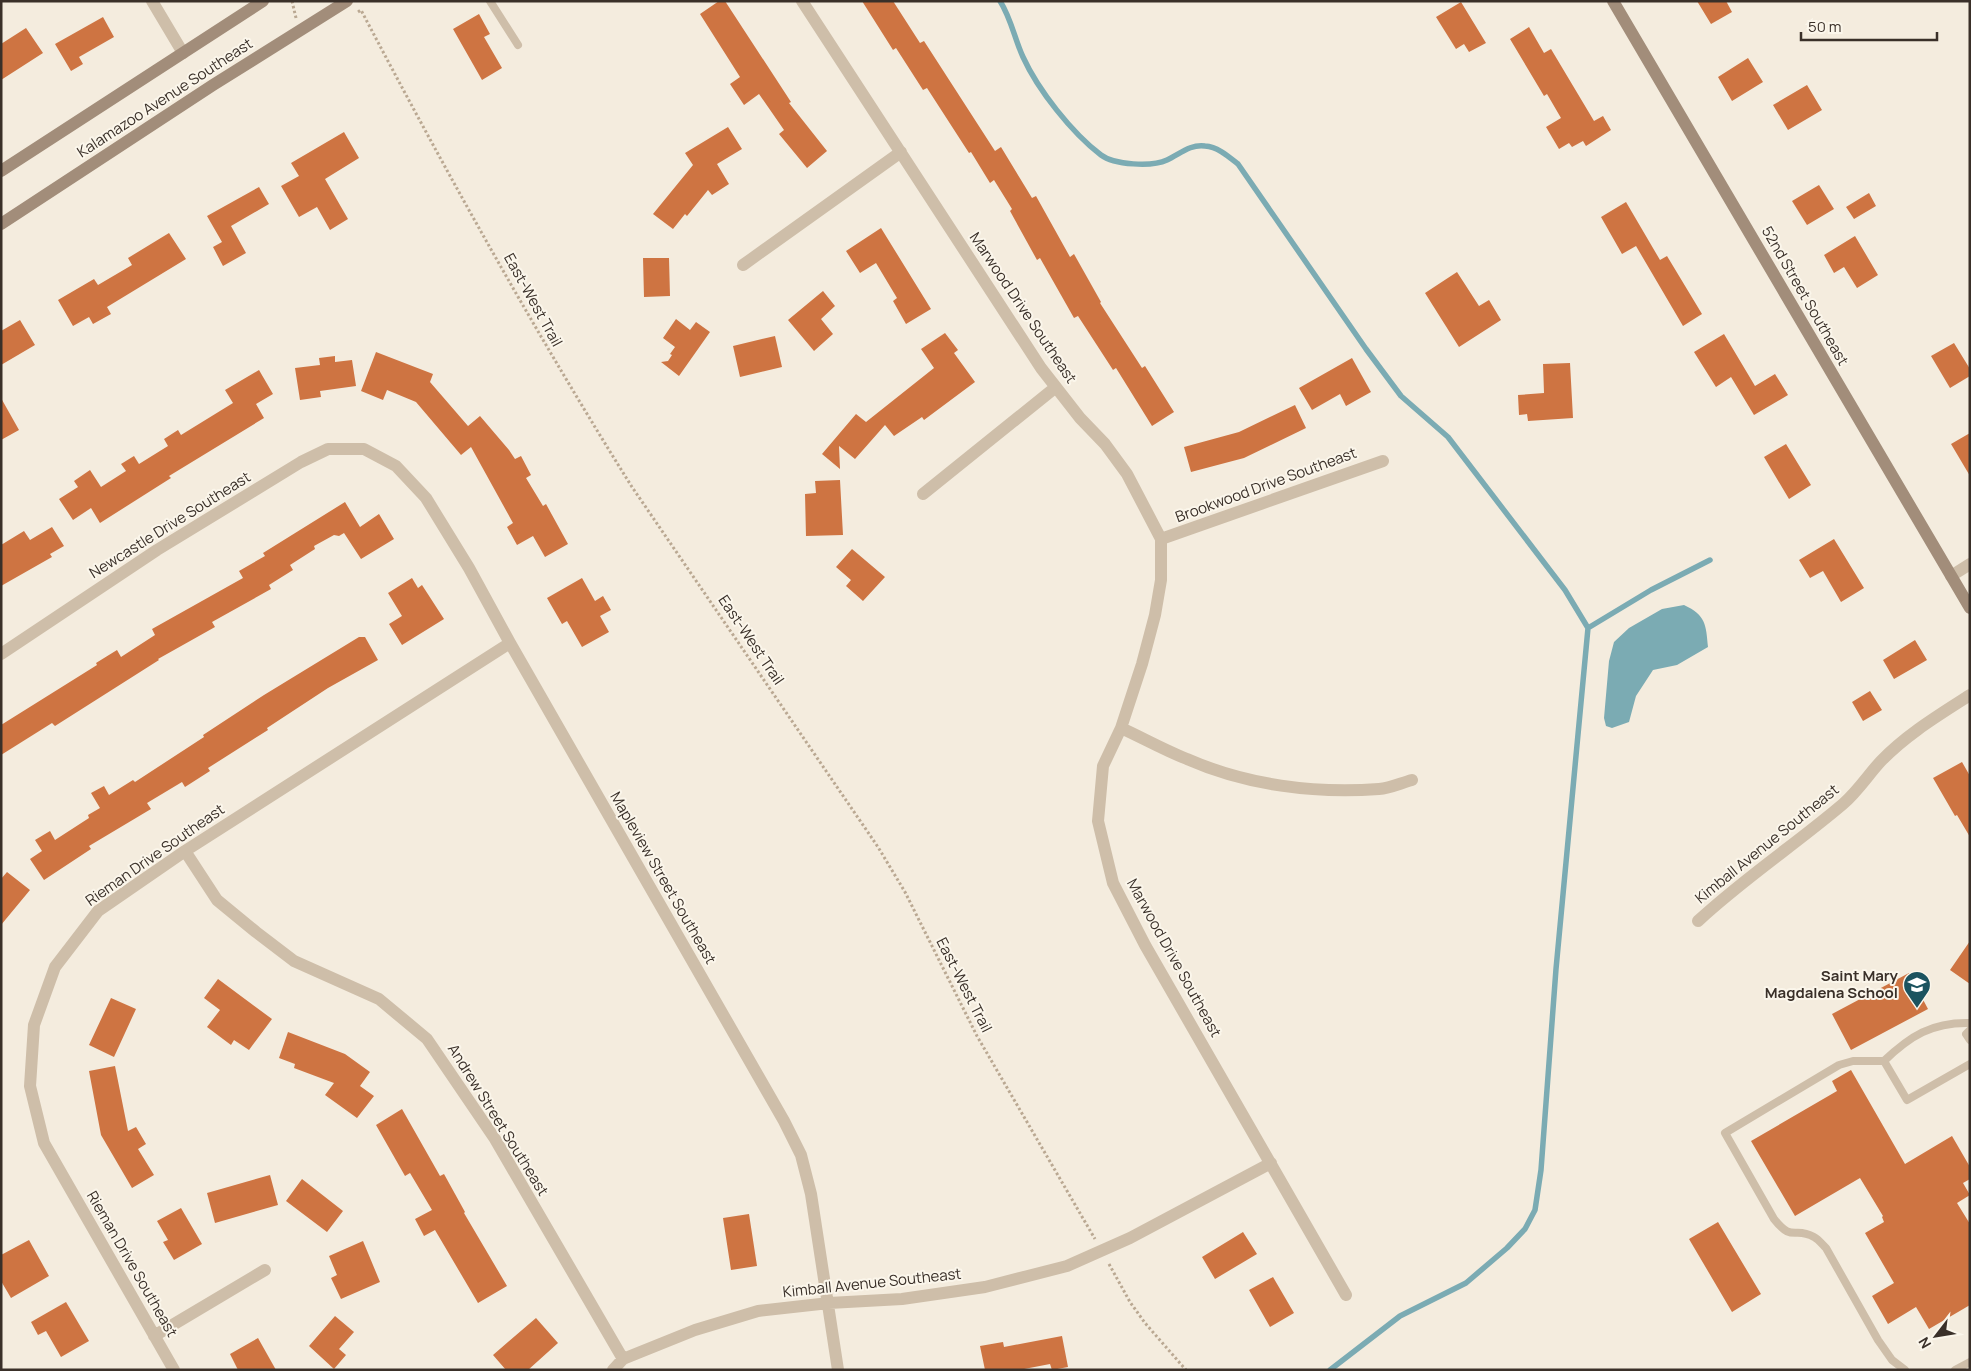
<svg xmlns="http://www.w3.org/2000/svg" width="1971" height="1371" font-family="Manrope,sans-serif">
<rect width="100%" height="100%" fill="#f4ecde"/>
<path fill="#7babb3" d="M1684 605C1706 615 1706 625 1708 647L1677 665 1653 670 1636 696 1629 722 1612 728 1606 726 1604 718 1609 661 1614 642 1629 628 1662 609Z"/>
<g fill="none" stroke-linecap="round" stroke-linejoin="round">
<path stroke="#7babb3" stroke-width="5.5" d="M1000 1C1011 18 1015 40 1023 57 1038 90 1072 133 1101 155 1114 165 1152 167 1167 160 1180 154 1190 144 1205 146 1218 147 1228 156 1238 164L1366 349 1401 396 1448 437 1565 590 1588 628 1556 969 1541 1170 1535 1210 1525 1229 1507 1248 1466 1283 1400 1316 1330 1370
M1588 628 1651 590 1710 560"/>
</g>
<path fill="#ce7442" d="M719 1H725L791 102 789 103 827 151 807 168 779 134 784 130 759 94 744 105 730 84 740 77 700 14Z
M862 1H893L920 43 924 41 995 151 1001 147 1032 198 1036 196 1070 257 1074 254 1101 302 1100 303 1142 368 1145 366 1174 412 1152 426 1116 368 1113 370 1078 316 1074 318 1040 258 1037 260 1010 211 1012 209 994 180 990 183 971 152 969 153 927 88 923 90 896 48 893 50Z
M1697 1H1726L1732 12 1711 24Z
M1461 2 1486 43 1469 52 1464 44 1456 49 1436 17Z
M479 14 490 34 484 37 502 68 482 80 453 29Z
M103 17 114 37 79 57 83 64 71 71 55 44Z
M1529 27 1544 53 1551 49 1594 121 1603 116 1611 130 1586 146 1583 141 1572 147 1569 143 1559 149 1546 127 1561 118 1547 94 1544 96 1510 39Z
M26 28 43 53 1 80V44Z
M1748 58 1763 82 1732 101 1718 77Z
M1807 85 1822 110 1788 130 1773 105Z
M728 127 742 149 717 164 729 184 712 195 708 190 687 216 685 214 673 229 653 214 693 165 685 153Z
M344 132 359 158 325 179 348 219 330 230 317 207 299 217 281 186 299 176 291 163Z
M1819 185 1834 209 1807 225 1792 201Z
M259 187 269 204 231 226 246 253 223 266 213 247 222 242 207 216Z
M1869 193 1876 206 1854 219 1846 207Z
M1626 202 1660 260 1667 256 1702 314 1683 326 1636 246 1622 254 1601 217Z
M881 228 931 309 906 324 893 301 897 298 876 263 860 273 846 251Z
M169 233 186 259 107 307 111 314 93 324 89 317 73 326 58 300 94 279 98 285 132 265 128 258Z
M1855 236 1878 275 1857 288 1844 267 1834 273 1824 255Z
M643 258H669L670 296 644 297Z
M1457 272 1479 306 1489 300 1501 320 1459 347 1425 293Z
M823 291 835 306 821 319 833 334 814 351 788 320Z
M676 319 690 330 696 322 710 332 679 376 661 362 668 361 672 355 670 354 675 347 663 338Z
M20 320 35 345 1 365V331Z
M945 333 958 350 954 353 975 382 924 420 922 417 894 436 885 425 855 459 839 446 840 469 822 454 856 414 866 422 934 368 921 349Z
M1724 334 1755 386 1775 374 1788 395 1754 415 1731 377 1716 387 1694 352Z
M775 336 782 367 740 377 733 346Z
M1954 343 1970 369V376L1950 388 1931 356Z
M376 352 433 374 430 382 468 426 480 416 509 450 515 459 521 456 531 475 526 478 543 506 546 504 568 544 545 557 533 536 517 545 507 527 513 523 471 447 461 455 416 402 387 390 383 400 361 391Z
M335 356V362L352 360 356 386 320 391 321 397 300 400 295 368 320 365 319 358Z
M1352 358 1371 392 1346 406 1340 394 1312 410 1299 388Z
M1570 363 1573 418 1528 421 1527 414 1519 415 1518 395 1544 393 1543 364Z
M259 370 273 394 256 404 264 418 169 476 171 478 100 523 91 508 73 520 59 499 78 487 74 481 90 470 101 487 126 471 121 464 134 456 139 464 168 446 164 439 178 430 181 435 233 403 225 390Z
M1 398 19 430 1 440Z
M1295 405 1306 428 1244 458 1191 472 1184 447 1239 432Z
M1970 433V476L1951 444Z
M1786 444 1811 485 1789 499 1764 457Z
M840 480 843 535 806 536 805 494 816 493 815 481Z
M345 502 360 527 379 514 394 539 361 559 344 533 339 536 334 535 314 546 315 549 290 565 293 570 269 585 271 589 212 622 215 627 158 659 159 660 55 726 52 723 1 755V725L97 665 96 663 117 650 121 657 155 635 152 629 243 578 239 571 265 556 263 553Z
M52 527 64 546 50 554 52 557 1 586V545L24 531 30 540Z
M1834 539 1864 588 1841 602 1823 571 1810 578 1799 560Z
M852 549 885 577 863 601 846 586 851 580 836 567Z
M412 578 418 588 422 585 444 619 402 645 389 624 402 616 388 593Z
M582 578 595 601 603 596 611 610 600 616 609 632 582 647 567 621 562 624 547 598Z
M359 637H365L378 660 328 688 267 728 268 730 208 768 210 771 185 787 182 782 147 803 151 809 89 846 91 849 44 880 30 859 42 851 35 840 50 831 55 840 89 818 88 815 100 808 91 793 104 786 109 795 133 780 135 782 204 737 203 735 264 695Z
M1915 640 1927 660 1894 679 1883 660Z
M1870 691 1882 710 1863 721 1852 702Z
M1962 762 1970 776V837L1957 815 1955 816 1933 778Z
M7 872 30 890 1 925V879Z
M1970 941V984L1950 970Z
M1909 973 1928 1009 1851 1050 1832 1014Z
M218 979 272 1019 249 1050 234 1040 231 1045 207 1027 220 1010 204 998Z
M111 998 136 1009 114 1057 89 1045Z
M288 1032 345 1054 370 1072 360 1086 374 1096 357 1118 325 1095 334 1083 294 1068 295 1064 279 1058Z
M115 1066 128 1131 136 1127 146 1144 138 1149 154 1175 132 1188 101 1135 89 1071Z
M1851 1070 1905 1164 1952 1136 1970 1167V1179L1963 1183 1970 1195 1957 1203 1970 1224V1305L1929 1329 1916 1307 1888 1324 1872 1296 1894 1283 1865 1233 1884 1222 1882 1217 1883 1216 1860 1178 1795 1216 1751 1141 1837 1091 1832 1081Z
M402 1109 440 1176 444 1174 465 1212 464 1213 507 1286 478 1303 435 1230 424 1236 415 1219 432 1210 410 1173 405 1176 376 1125Z
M270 1175 278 1205 215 1223 207 1193Z
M302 1179 343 1211 327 1232 286 1201Z
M181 1208 202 1244 174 1260 163 1242 168 1240 157 1221Z
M749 1214 757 1266 731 1270 723 1218Z
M1718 1222 1761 1294 1732 1312 1689 1239Z
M1243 1232 1257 1254 1215 1279 1202 1257Z
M29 1240 49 1276 11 1298 1 1281V1255Z
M363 1241 380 1282 341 1299 331 1278 337 1275 329 1256Z
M1273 1277 1294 1313 1270 1327 1249 1290Z
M66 1302 89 1341 61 1357 46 1331 38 1335 31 1322Z
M335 1316 354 1332 339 1349 346 1355 334 1369 309 1346Z
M536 1318 558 1343 528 1370H506L493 1355Z
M1062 1336 1068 1367 1052 1370 1050 1364 1019 1370H985L980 1346 1003 1342 1004 1347Z
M258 1338 276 1370H238L230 1354Z"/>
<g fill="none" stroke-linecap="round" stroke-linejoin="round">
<path stroke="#baa892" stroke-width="3" stroke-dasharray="2.5 2.5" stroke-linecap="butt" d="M292 1 296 18
M358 12 361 10C446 172 535 332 632 487L878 847 905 892 977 1036 1095 1239
M1109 1264 1130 1302 1145 1323 1186 1370"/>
<path stroke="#cebea9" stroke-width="8" d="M490 1 518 45
M1970 1030 1966 1034 1970 1040
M1884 1061 1907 1100 1970 1064
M1905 1370 1892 1360 1878 1340 1826 1248C1822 1244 1818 1239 1814 1237 1794 1226 1793 1243 1774 1219L1725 1133 1839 1065 1853 1061H1884C1910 1036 1932 1022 1970 1023
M1955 1370 1970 1362"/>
<path stroke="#cebea9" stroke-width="12" d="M152 1 183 53
M802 1 1041 368 1080 418 1105 444 1127 474 1161 539V580L1155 615 1142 664 1121 728 1103 766 1098 821 1113 883 1145 945 1346 1295
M743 265 901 152
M923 494 1056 387
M1161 539 1383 461
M1951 576 1970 564
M1 654 157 550 301 462 328 449H364L396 466 426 498 469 568 510 643 784 1121 801 1155 811 1194 838 1370
M1121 728C1143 738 1164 750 1187 759 1246 785 1315 794 1379 789 1390 788 1401 783 1412 780
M185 851 217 900 256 932 294 961 379 999 427 1039 495 1139 623 1359
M1698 921C1743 879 1796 844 1843 804 1858 791 1868 775 1881 761 1907 734 1939 715 1970 695
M154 1336 265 1270
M174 1370 44 1143 30 1086 34 1025 55 967 98 911 185 851 510 643
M613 1370 623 1359 695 1330 758 1311 829 1303 902 1299 985 1287 1067 1266 1130 1238 1271 1163"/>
<path stroke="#a28d7a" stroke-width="12" d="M1613 1 1970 608
M1 171 263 1
M1 224 213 85 347 1"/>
</g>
<defs>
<symbol id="school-pin" viewBox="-11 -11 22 30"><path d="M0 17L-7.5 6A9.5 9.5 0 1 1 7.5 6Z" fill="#1b535f" stroke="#fbf6eb"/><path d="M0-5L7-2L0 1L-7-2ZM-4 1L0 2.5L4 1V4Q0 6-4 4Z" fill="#fff"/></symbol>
</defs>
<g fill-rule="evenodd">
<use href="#school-pin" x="1901" y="969" width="32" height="43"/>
</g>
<g text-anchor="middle" stroke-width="4" stroke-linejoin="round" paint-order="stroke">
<g font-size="15" fill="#3a3029" stroke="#fbf6eb">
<text transform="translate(165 98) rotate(-33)" y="5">Kalamazoo Avenue Southeast</text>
<text transform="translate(1805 296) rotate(60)" y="5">52nd Street Southeast</text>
<text transform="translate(533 300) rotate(61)" y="5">East-West Trail</text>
<text transform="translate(1023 308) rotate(56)" y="5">Marwood Drive Southeast</text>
<text transform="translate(1266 485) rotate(-20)" y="5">Brookwood Drive Southeast</text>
<text transform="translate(170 525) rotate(-32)" y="5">Newcastle Drive Southeast</text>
<text transform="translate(751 640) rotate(56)" y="5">East-West Trail</text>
<text transform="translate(1767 844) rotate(-39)" y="5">Kimball Avenue Southeast</text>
<text transform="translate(155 855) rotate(-35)" y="5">Rieman Drive Southeast</text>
<text transform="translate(663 878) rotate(60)" y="5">Mapleview Street Southeast</text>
<text transform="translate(1174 958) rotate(61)" y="5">Marwood Drive Southeast</text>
<text transform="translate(964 985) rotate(63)" y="5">East-West Trail</text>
<text transform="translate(498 1120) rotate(58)" y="5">Andrew Street Southeast</text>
<text transform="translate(132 1264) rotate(60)" y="5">Rieman Drive Southeast</text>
<text transform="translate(872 1283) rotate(-6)" y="5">Kimball Avenue Southeast</text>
</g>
<g font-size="15" font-weight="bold" fill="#3a3029" stroke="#fbf6eb" text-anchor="end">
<text x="1898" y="981">Saint Mary<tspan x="1898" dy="17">Magdalena School</tspan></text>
</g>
</g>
<rect width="1971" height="1371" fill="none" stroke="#3a3029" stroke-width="5"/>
<g transform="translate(1936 1336) rotate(239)" stroke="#fbf6eb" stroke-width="4" paint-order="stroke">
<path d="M0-4L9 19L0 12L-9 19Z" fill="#3a3029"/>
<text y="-8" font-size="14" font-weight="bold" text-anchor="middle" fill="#3a3029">N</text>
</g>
<path d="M1801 32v8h136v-8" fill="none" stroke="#3a3029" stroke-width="2.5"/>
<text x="1808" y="32" font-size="15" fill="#3a3029" stroke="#fbf6eb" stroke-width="4" paint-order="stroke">50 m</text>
</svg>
